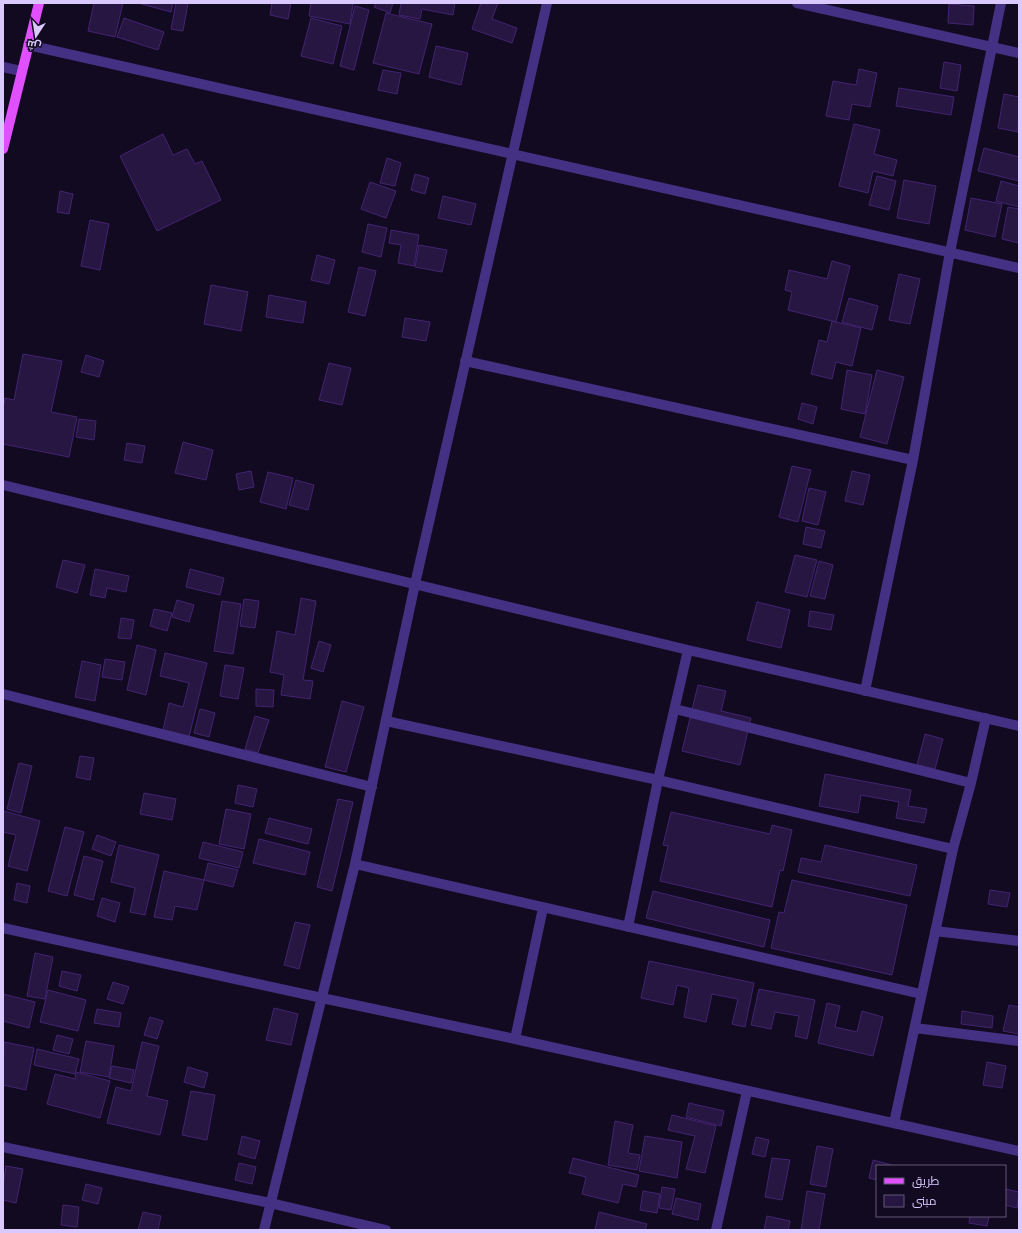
<svg xmlns="http://www.w3.org/2000/svg" width="1022" height="1233" font-family="Raleway,Cairo,sans-serif">
<rect width="100%" height="100%" fill="#120a20"/>
<path fill="#271542" stroke="#422471" d="M94 3H123L115 37 88 31Z
M138 3H173L171 12Z
M176 3H188L183 31 171 29Z
M272 3H291L288 19 270 15Z
M311 3H346L353 4 350 24 309 16Z
M376 3H393L390 13 374 7Z
M401 3H455L453 15 422 9 420 19 399 15Z
M481 3H498L492 19 517 28 512 43 472 29Z
M949 4 974 6 973 25 948 23Z
M355 6 369 10 354 70 340 66Z
M386 13 432 24 419 74 373 63Z
M124 18 164 32 158 50 117 37Z
M311 18 342 26 333 64 301 56Z
M436 46 468 53 461 85 429 77Z
M944 62 961 65 957 91 940 88Z
M859 69 877 73 870 107 852 104 849 120 826 116 833 81 856 85Z
M383 70 401 73 397 94 378 90Z
M899 88 954 97 951 115 896 106Z
M1004 94 1019 97 1018 132 998 128Z
M854 124 880 130 874 154 897 160 893 176 873 171 868 193 839 186Z
M163 134 173 155 187 149 195 164 202 161 221 200 157 231 120 156Z
M984 148 1019 157V181L978 171Z
M387 158 401 163 395 186 380 183Z
M415 174 429 178 425 194 411 190Z
M877 176 896 181 889 210 869 205Z
M904 180 936 186 929 224 897 218Z
M1001 181 1019 186V207L996 201Z
M370 182 396 191 386 218 361 209Z
M60 191 73 194 69 214 57 212Z
M443 196 476 204 471 225 438 218Z
M971 198 1002 204 995 237 965 230Z
M1008 207 1019 209V243L1002 239Z
M90 220 109 224 100 270 81 266Z
M368 224 387 228 381 257 362 252Z
M391 230 419 235 414 266 398 263 401 245 389 243Z
M419 245 447 250 442 272 415 267Z
M317 255 335 260 329 284 311 280Z
M832 261 850 266 836 322 788 310 792 292 785 290 789 270 827 279Z
M359 267 376 271 365 316 348 312Z
M899 274 920 279 910 324 889 320Z
M211 285 248 292 241 331 204 324Z
M269 295 306 302 303 323 266 317Z
M849 298 878 306 872 330 842 322Z
M405 318 430 322 426 341 402 337Z
M832 321 861 328 852 366 836 362 832 379 811 374 819 340 827 342Z
M23 354 62 361 51 412 77 417 69 457 3 444V408L5 398 14 400Z
M86 355 104 361 99 377 81 372Z
M329 363 351 368 342 405 319 400Z
M847 370 872 375 865 414 841 409Z
M877 370 904 377 887 444 860 437Z
M802 403 817 407 813 424 798 419Z
M79 419 96 421 94 440 76 437Z
M183 442 213 450 206 480 175 473Z
M127 443 145 446 142 463 124 460Z
M792 466 811 470 798 522 779 517Z
M251 471 254 487 239 490 236 474Z
M852 471 870 475 863 505 845 501Z
M268 472 293 478 286 509 260 502Z
M296 480 314 485 308 510 289 505Z
M809 488 826 492 818 525 802 521Z
M806 527 825 531 821 548 803 544Z
M795 555 817 560 807 597 785 592Z
M63 560 85 565 77 593 56 587Z
M819 561 833 565 825 599 810 596Z
M95 569 129 576 126 592 107 588 105 598 90 595Z
M190 569 224 578 220 595 186 587Z
M301 598 316 601 303 680 313 681 310 699 281 695 284 675 270 672 277 631 295 635Z
M244 599 259 601 255 628 240 626Z
M177 600 194 605 189 622 172 617Z
M222 601 241 604 233 654 214 651Z
M757 602 790 610 781 648 747 640Z
M154 609 172 613 167 631 150 626Z
M810 611 834 615 831 630 808 626Z
M121 618 134 620 131 639 118 638Z
M319 641 331 645 323 672 311 668Z
M137 645 156 650 146 695 127 690Z
M165 653 207 663 189 737 163 730 169 703 183 707 189 683 160 676Z
M105 659 125 662 122 680 102 677Z
M82 661 101 665 95 701 75 697Z
M225 665 244 668 238 699 220 696Z
M698 685 726 691 721 711 751 718 740 765 682 751Z
M256 689 274 690 273 707 256 706Z
M342 701 364 707 346 772 325 767Z
M200 709 215 713 209 737 194 733Z
M255 716 269 720 258 753 245 749Z
M925 734 943 739 935 769 917 765Z
M80 756 94 758 90 780 76 777Z
M19 763 32 766 21 813 7 809Z
M825 774 911 790 908 806 927 809 924 823 896 818 899 802 861 795 858 813 819 806Z
M238 785 257 789 253 807 235 803Z
M144 793 176 799 172 820 140 814Z
M338 799 353 802 332 891 317 887Z
M226 809 251 814 244 849 219 844Z
M4 811 40 821 27 871 8 866 16 835 3 832V817Z
M671 812 770 834 772 825 792 830 783 871 780 870 772 907 660 881 668 846 663 845Z
M269 818 312 829 308 844 265 833Z
M65 827 84 832 67 896 48 891Z
M97 835 116 842 111 856 92 849Z
M259 839 310 852 305 875 253 863Z
M203 842 243 852 239 868 199 858Z
M119 845 159 855 145 915 130 912 135 888 111 882Z
M825 845 917 865 910 896 798 872 801 858 821 862Z
M84 856 103 861 93 900 74 895Z
M208 863 238 870 233 887 204 880Z
M164 871 204 880 197 910 175 906 172 920 154 917Z
M792 880 907 905 892 975 771 948 779 912 784 913Z
M17 883 30 886 27 903 14 900Z
M990 890 1010 893 1007 907 988 904Z
M653 891 770 920 764 947 646 918Z
M102 898 120 903 115 922 97 916Z
M295 922 310 925 299 969 284 965Z
M35 953 53 957 45 999 27 996Z
M649 961 754 983 745 1027 732 1024 738 999 712 994 706 1022 684 1017 689 988 677 985 673 1005 641 998Z
M62 971 81 975 77 991 59 986Z
M113 982 129 987 123 1004 107 999Z
M759 989 815 1000 807 1039 795 1036 799 1016 775 1012 771 1029 751 1025Z
M48 990 86 1000 78 1031 40 1022Z
M3 994 35 1002 29 1028 3 1021Z
M827 1003 840 1006 835 1027 857 1032 862 1011 883 1017 873 1056 818 1043Z
M1009 1005 1019 1007V1034L1003 1031Z
M274 1008 298 1014 291 1045 266 1040Z
M97 1009 121 1013 119 1027 94 1023Z
M962 1011 993 1016 992 1028 961 1024Z
M150 1017 163 1021 157 1039 144 1035Z
M57 1035 73 1039 69 1054 53 1050Z
M86 1041 114 1046 109 1077 80 1072Z
M4 1042 34 1048 26 1090 3 1085Z
M142 1042 159 1046 147 1096 168 1101 160 1135 107 1123 116 1087 131 1091Z
M37 1049 79 1059 75 1074 34 1065Z
M987 1062 1006 1066 1002 1088 983 1085Z
M112 1066 134 1070 131 1083 109 1078Z
M188 1067 208 1073 204 1088 184 1082Z
M76 1072 110 1081 100 1118 47 1104 55 1074 75 1079Z
M191 1091 215 1095 207 1140 182 1135Z
M689 1103 724 1111 721 1126 686 1117Z
M672 1115 716 1126 705 1173 686 1169 695 1136 668 1130Z
M615 1121 633 1125 628 1153 640 1155 637 1170 608 1165Z
M242 1136 260 1141 255 1159 238 1154Z
M645 1136 682 1142 677 1178 639 1171Z
M756 1137 769 1140 765 1157 752 1154Z
M817 1146 833 1149 826 1187 810 1184Z
M573 1158 639 1175 636 1187 623 1184 618 1203 582 1194 586 1177 569 1173Z
M772 1158 790 1160 782 1200 765 1197Z
M873 1160 892 1165 877 1166V1180L869 1178Z
M239 1163 256 1167 252 1184 235 1180Z
M6 1166 23 1169 16 1203 3 1200V1186Z
M86 1184 102 1188 98 1204 82 1200Z
M662 1187 675 1189 671 1210 659 1208Z
M1005 1189 1019 1192 1017 1208 1005 1205Z
M643 1191 660 1194 657 1213 640 1210Z
M807 1191 825 1194 819 1230H801Z
M676 1198 701 1204 698 1220 672 1214Z
M63 1205 79 1207 77 1227 61 1225Z
M143 1212 161 1216 158 1230H138Z
M599 1212 647 1224 645 1230H595Z
M767 1216 790 1221 788 1230H764Z
M970 1216H989L987 1226 969 1223Z"/>
<g fill="none" stroke-linecap="round" stroke-linejoin="round">
<path stroke="#443183" stroke-width="10" d="M797 3 1019 53
M28 45 1019 268
M3 67 21 71
M465 361 913 460
M3 485 688 650 1019 726
M865 691 913 460 950 252 1001 3
M3 694 372 787
M675 709 971 783
M386 721 658 780 953 849
M355 864 921 994
M628 927 658 780 688 650
M3 928 322 998 515 1039 1019 1151
M935 931 1019 941
M915 1028 1019 1041
M515 1039 543 908
M894 1123 953 849 971 783 986 718
M3 1147 270 1203 386 1230
M264 1230 355 864 415 584 547 3
M716 1230 747 1091"/>
<path stroke="#e050ff" stroke-width="10" d="M3 149 39 3"/>
</g>
<rect width="1022" height="1233" fill="none" stroke="#dac9ff" stroke-width="8"/>
<rect x="876" y="1165" width="130" height="52" fill="#120a20" stroke="#625679"/>
<rect x="884" y="1178" width="20" height="6" fill="#e050ff" stroke="#625679"/>
<text x="912" y="1185" font-size="12" fill="#dac9ff">طريق</text>
<rect x="884" y="1195" width="20" height="12" fill="#271542" stroke="#625679"/>
<text x="912" y="1205" font-size="12" fill="#dac9ff">مبنى</text>
<g transform="translate(36 36) rotate(192)" stroke="#120a20" stroke-width="3" paint-order="stroke">
<path d="M0-3L7 15L0 10L-7 15Z" fill="#dac9ff"/>
<text y="-6" font-size="11" font-weight="bold" text-anchor="middle" fill="#dac9ff">ش</text>
</g>
</svg>
